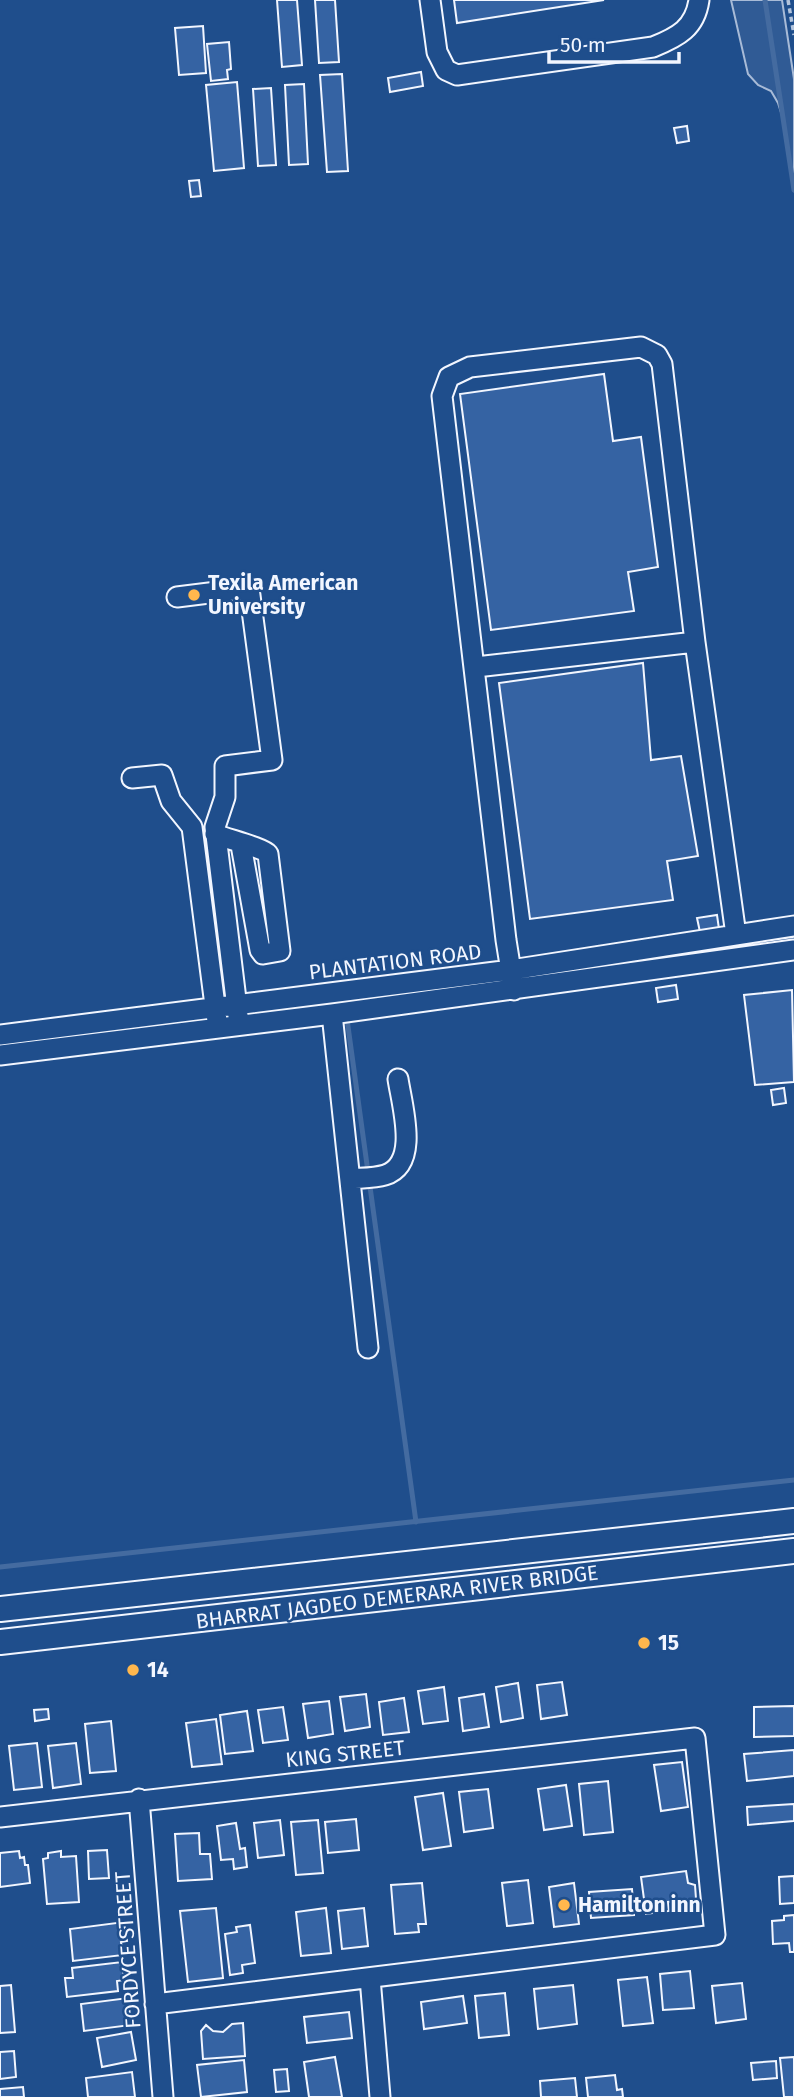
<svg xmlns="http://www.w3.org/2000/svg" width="794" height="2097" font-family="'Fira Sans',sans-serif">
<rect width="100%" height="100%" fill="#1f4e8c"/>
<path fill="#305b95" stroke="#a8bbd7" stroke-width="2" d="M731 0H782L794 79V192L784 122 778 103 771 91 758 85 748 74Z"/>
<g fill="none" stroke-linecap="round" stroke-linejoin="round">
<path stroke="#446ba0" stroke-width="5" d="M765 0 794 190
M347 1019 416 1522
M0 1567 794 1480"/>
</g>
<path fill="#3563a3" stroke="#f2f6ff" stroke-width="2" d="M277 0H297L302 65 282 67Z
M315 0H335L339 62 319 63Z
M454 0H604L457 23Z
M203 26 206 73 179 75 175 28Z
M229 42 231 69 227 70 228 79 211 81 207 44Z
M421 72 423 86 390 92 388 78Z
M342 74 348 171 327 172 320 75Z
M237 82 244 168 214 171 206 85Z
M304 84 308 164 289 165 285 85Z
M271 88 276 165 258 166 253 89Z
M687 126 689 141 677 143 674 128Z
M199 180 201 196 191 197 189 181Z
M604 374 613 441 641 437 658 567 628 572 634 611 491 630 460 394Z
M643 663 651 760 681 756 698 856 667 861 673 900 530 919 499 683Z
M717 915 719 929 700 932 697 918Z
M676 985 678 999 658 1002 656 988Z
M792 990 794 1082 755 1085 744 995Z
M784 1088 786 1103 773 1105 771 1090Z
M562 1682 567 1715 541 1719 537 1685Z
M518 1683 523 1718 501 1722 496 1687Z
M444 1687 448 1721 423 1724 418 1691Z
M366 1694 370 1727 345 1731 340 1697Z
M484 1694 489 1727 463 1731 459 1698Z
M404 1698 409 1732 383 1735 379 1702Z
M329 1701 333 1734 308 1738 303 1704Z
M794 1706V1736L754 1737V1707Z
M283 1707 288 1740 263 1743 258 1710Z
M48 1709 49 1719 35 1721 34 1710Z
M247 1711 253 1751 225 1754 220 1715Z
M216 1719 222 1764 192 1767 186 1723Z
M111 1721 116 1771 90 1773 85 1724Z
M37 1743 42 1787 14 1790 9 1746Z
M76 1743 81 1784 53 1788 48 1746Z
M794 1750V1776L747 1781 744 1754Z
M682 1762 688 1807 661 1811 654 1765Z
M608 1781 613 1832 584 1835 579 1784Z
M566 1785 572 1826 544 1830 538 1789Z
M488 1789 493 1828 464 1832 459 1792Z
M443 1793 451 1846 423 1850 415 1797Z
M794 1804V1821L748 1825 747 1807Z
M356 1819 359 1850 328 1853 325 1822Z
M280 1820 284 1855 258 1858 254 1823Z
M318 1820 323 1873 296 1875 291 1822Z
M236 1823 240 1849 245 1848 247 1867 234 1869 233 1859 221 1860 217 1826Z
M199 1833 200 1854H210L212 1879 178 1881 175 1834Z
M107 1850 109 1878 89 1879 88 1851Z
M19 1851 20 1858 24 1857 25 1865H28L30 1883 0 1887V1853Z
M61 1851V1857L76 1856 79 1902 47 1904 43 1859 48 1858V1853Z
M686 1871 688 1883 695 1885 696 1899 668 1902 669 1911 646 1914 641 1877Z
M794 1876V1903L780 1904 779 1877Z
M528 1880 533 1923 507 1926 502 1883Z
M422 1883 426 1924H418L419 1932 395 1934 391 1885Z
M574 1883 579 1924 554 1927 549 1887Z
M632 1889 634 1915 591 1918 589 1892Z
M216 1908 223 1978 188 1982 180 1911Z
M326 1908 331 1953 301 1956 296 1912Z
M364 1908 368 1946 342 1949 338 1911Z
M794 1915V1952H790L789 1943 773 1944 772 1921 784 1920V1916Z
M124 1922 127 1941 121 1942 123 1955 73 1961 70 1929Z
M250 1925 255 1963 242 1965 243 1973 230 1975 225 1934 237 1932 236 1927Z
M122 1962 124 1980 117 1981 118 1991 67 1997 65 1978H73L72 1968Z
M690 1971 694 2008 663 2010 660 1974Z
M647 1977 653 2023 623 2026 618 1980Z
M742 1983 746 2019 716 2023 712 1986Z
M11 1985 15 2032 0 2033V1986Z
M573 1985 577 2024 538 2029 534 1989Z
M505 1993 509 2035 479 2038 475 1996Z
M463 1996 467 2023 424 2029 421 2002Z
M128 1998 131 2025 84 2031 81 2004Z
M349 2012 352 2038 307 2043 304 2017Z
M243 2023 245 2056 203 2059 201 2031 206 2025 213 2031 223 2032 232 2024Z
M131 2032 136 2060 102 2067 97 2038Z
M14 2051 16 2077 0 2079V2052Z
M335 2057 342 2097H309L304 2062Z
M794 2057V2097H784L780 2058Z
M244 2060 247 2092 201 2097 197 2065Z
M776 2061 777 2078 753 2080 751 2063Z
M287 2069 289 2091 276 2092 274 2070Z
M132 2072 135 2097H88L86 2078Z
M615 2075 617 2090 622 2089 623 2097H588L586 2078Z
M575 2078 577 2097H541L540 2081Z
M23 2087 24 2097H0V2089Z"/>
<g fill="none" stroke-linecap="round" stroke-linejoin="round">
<defs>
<path id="minor" d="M430 0 437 52 446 70 457 75 653 47C678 37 695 28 699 0
M177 597 249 588 272 760 225 766V797L215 827 238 1016
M476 667 695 642
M132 778 162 775 171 801 192 827 217 1021
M215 834C227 839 263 848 268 854L280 951 263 954 260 950 241 845
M514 990 506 940 442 396 449 377 470 367 641 347 657 355 662 364 695 642 736 935
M332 1014 368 1348
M0 1035 511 970 794 926
M0 1055 332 1014 794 950
M351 1179C362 1178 375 1178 385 1175 420 1164 402 1106 398 1079
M139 1799 163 2097
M0 1817 695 1738 715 1935 155 2004
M370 1978 380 2097"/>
<path id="major" d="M0 1609 794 1521
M0 1642 794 1551"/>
</defs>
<use href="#minor" stroke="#f2f6ff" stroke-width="23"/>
<use href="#major" stroke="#f2f6ff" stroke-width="28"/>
<path stroke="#b3c4dc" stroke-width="3.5" stroke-dasharray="5 3.5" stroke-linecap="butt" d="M788 0 794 35"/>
<use href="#minor" stroke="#1f4e8c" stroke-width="19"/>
<use href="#major" stroke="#1f4e8c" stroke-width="24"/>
</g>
<g fill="#ffb74d" stroke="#1f4e8c" stroke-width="2.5">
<circle cx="194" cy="595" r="7"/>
<circle cx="644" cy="1643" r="7"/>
<circle cx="133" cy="1670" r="7"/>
<circle cx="564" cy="1905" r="7"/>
</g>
<g text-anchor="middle" stroke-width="5" stroke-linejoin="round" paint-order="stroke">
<g font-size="21" font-weight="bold" fill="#f2f6ff" stroke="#1f4e8c" text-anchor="start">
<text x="208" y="590">Texila American<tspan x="208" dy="24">University</tspan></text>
<text x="658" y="1650">15</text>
<text x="147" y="1677">14</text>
<text x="578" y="1912">Hamilton inn</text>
</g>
<g font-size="21" fill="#f2f6ff" stroke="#1f4e8c">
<text transform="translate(395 962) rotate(-7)" y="7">PLANTATION ROAD</text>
<text transform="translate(397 1597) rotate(-7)" y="7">BHARRAT JAGDEO DEMERARA RIVER BRIDGE</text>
<text transform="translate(345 1754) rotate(-6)" y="7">KING STREET</text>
<text transform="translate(128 1950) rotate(-94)" y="7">FORDYCE STREET</text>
</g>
</g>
<path d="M549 52v10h130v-10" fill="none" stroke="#f2f6ff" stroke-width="3.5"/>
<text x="560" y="52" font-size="21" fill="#f2f6ff" stroke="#1f4e8c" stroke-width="5" paint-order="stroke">50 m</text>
</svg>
